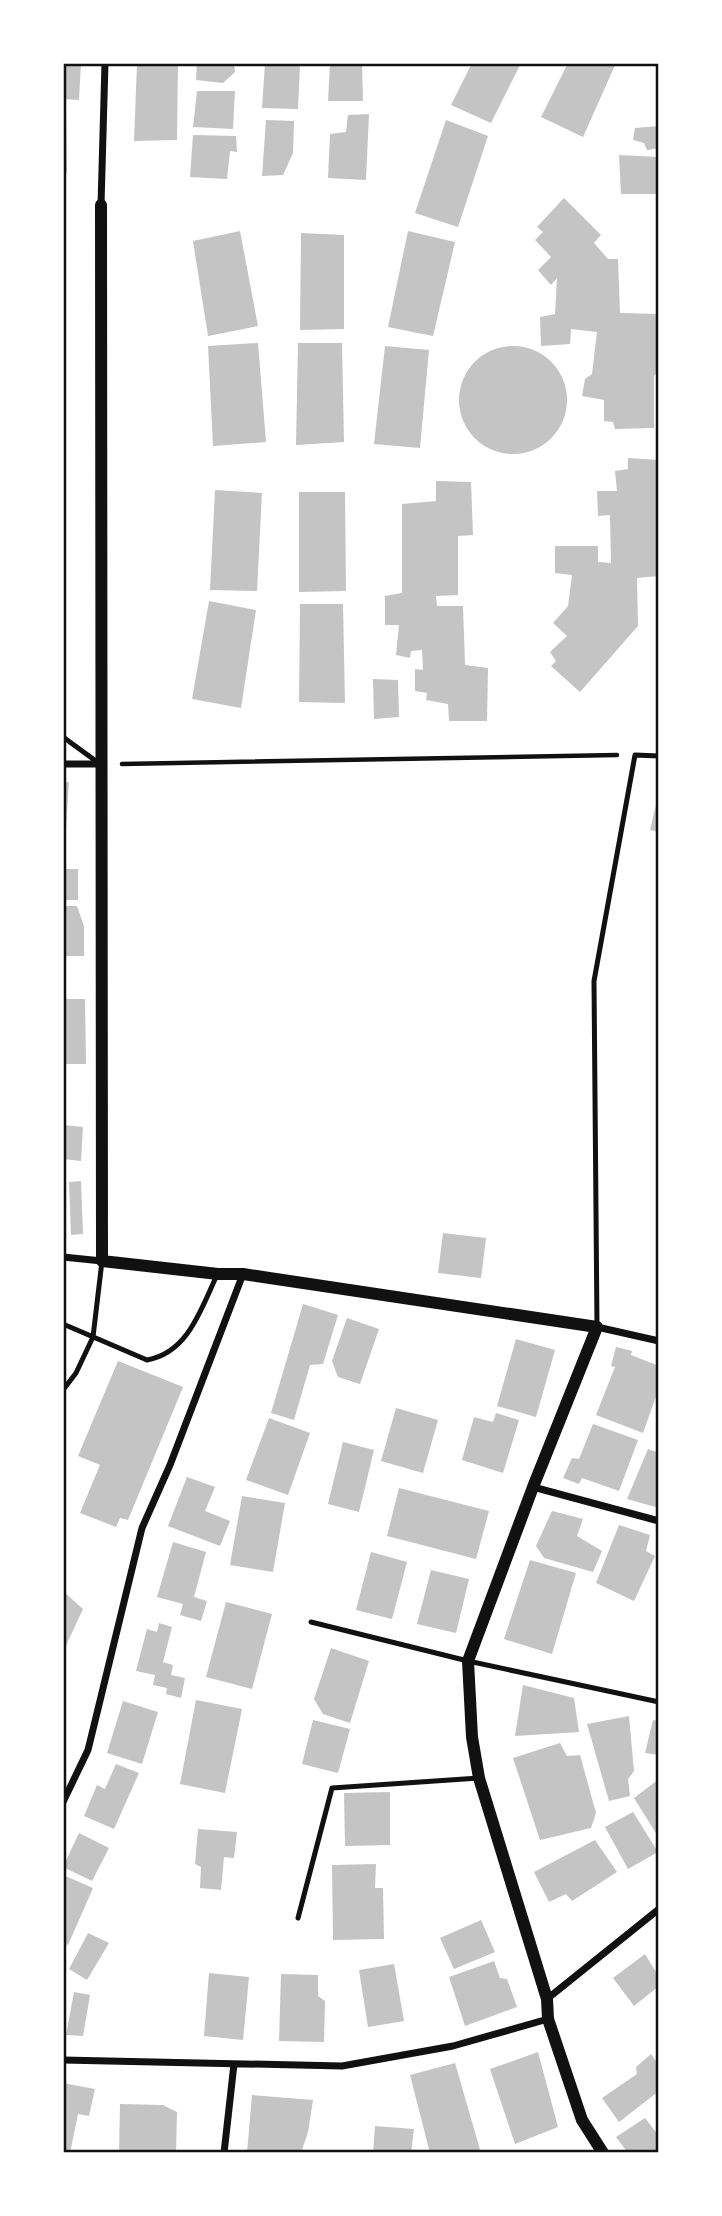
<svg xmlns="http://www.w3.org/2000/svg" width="722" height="2216" font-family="Montserrat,sans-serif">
<rect width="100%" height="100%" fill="#fff"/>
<path fill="#c4c4c4" d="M63 63H81L79 100 63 99Z
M137 63H178L177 140 134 141Z
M197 63H234L235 72 223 83 196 80Z
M265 63 300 64 298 109 262 108Z
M330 63H362L363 101H328Z
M472 63H521L491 123 451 105Z
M568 63H616L583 137 541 117Z
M197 91H235L233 129 193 127Z
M63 106 66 107 67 173H63Z
M369 114 366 180 328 178 330 134 346 132 348 115Z
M266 120 294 121 293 153 283 175 262 176Z
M446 120 488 136 458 227 415 213Z
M659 126V148L647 150 644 143 633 140 635 128Z
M193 135 236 136 237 152 230 151 227 179 190 177Z
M619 155 659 157V194H621Z
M564 198 601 235 594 243 608 259H618L620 313 659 314V369L654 376V428L615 429 613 422 604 421V400L582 396 585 379 592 374 597 332 571 329 570 344 541 346 540 317 555 314 557 278 551 285 538 270 551 257 535 240 543 232 537 227Z
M240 231 258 326 208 336 193 241Z
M408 231 455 242 433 336 388 327Z
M301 233 344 235V329L300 330Z
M258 343 266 442 213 446 208 346Z
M298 343H342L344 442 296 445Z
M459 400a54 54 0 1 1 108 0a54 54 0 1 1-108 0Z
M385 346 429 350 420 448 374 444Z
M628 458 659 460V576L637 578 638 626 580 692 551 666 556 661 550 652 567 636 553 623 568 606 572 575 555 573V546H598V562L611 563 610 515 598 516 597 491H617L615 471 628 469Z
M436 481 471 482 473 535 458 536V595L436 596 437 606H463L465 665 488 668 487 721H449L448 704 426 700 427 693 415 691V669L423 670 422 650 411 651 410 658 396 655 399 625H385V596L402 593V504L436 501Z
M215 490 262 493 257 591 210 590Z
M299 492H345L346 591 299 592Z
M209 601 256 610 241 708 192 699Z
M300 604H343L345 703 299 702Z
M373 679 398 680 399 717 374 719Z
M63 782H69L65 844H63Z
M658 796H659V832L650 830Z
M63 869H78V900H63Z
M63 906H77L84 926V956H63Z
M63 999H85L86 1064H63Z
M63 1125 83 1127 81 1161 63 1159Z
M81 1181 83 1234 71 1235 69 1182Z
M443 1233 486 1238 481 1278 438 1273Z
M303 1304 338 1315 323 1364 310 1365 294 1420 271 1413Z
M347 1318 379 1329 360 1384 338 1377 332 1361Z
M516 1339 555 1350 536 1417 497 1406Z
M616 1347 632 1351 631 1355 659 1366V1388L643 1433 596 1415 615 1367 611 1366Z
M118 1361 183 1387 128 1520 120 1518 116 1527 80 1513 100 1465 78 1456Z
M396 1408 438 1420 423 1473 381 1461Z
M496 1413 519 1420 503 1473 462 1460 474 1417 493 1422Z
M269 1418 310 1433 288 1495 246 1480Z
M593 1424 638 1440 619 1491 582 1478 579 1484 563 1478 572 1458 579 1459Z
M343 1442 374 1450 359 1512 328 1504Z
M648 1449 659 1453V1508L627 1499Z
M187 1477 215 1487 205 1511 230 1521 220 1546 168 1526Z
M399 1488 489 1511 476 1559 387 1536Z
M242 1496 285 1503 273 1572 230 1565Z
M552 1511 583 1519 577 1536 602 1551 593 1572 544 1558 536 1546Z
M619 1525 650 1535 646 1551 655 1556 634 1601 596 1583Z
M173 1542 206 1552 194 1597 207 1601 201 1621 180 1615 183 1604 157 1597Z
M371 1552 407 1562 392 1619 356 1610Z
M530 1560 576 1573 552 1654 504 1639Z
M431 1570 469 1579 456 1633 417 1624Z
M63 1591 83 1609 63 1652Z
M226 1602 272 1614 252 1689 206 1677Z
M159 1623 172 1627 163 1662 173 1665 171 1675 185 1678 181 1698 166 1694 167 1688 153 1685 155 1675 136 1671 147 1629 157 1632Z
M331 1648 369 1661 350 1723 323 1714 314 1699Z
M523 1685 574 1698 579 1732 515 1736Z
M196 1700 242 1709 225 1793 180 1784Z
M123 1701 158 1712 142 1764 107 1753Z
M629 1716 634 1771 628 1779 630 1796 609 1801 587 1724Z
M313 1720 350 1729 338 1773 302 1764Z
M653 1720 659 1721V1755L645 1753Z
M560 1743 567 1756 580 1755 596 1813 591 1828 540 1840 513 1758Z
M116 1764 139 1773 114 1829 84 1816 97 1785 105 1789Z
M659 1779V1838L634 1798Z
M390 1792V1845L345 1846 344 1793Z
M633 1812 658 1852 628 1869 605 1827Z
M198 1829 237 1832 234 1858 224 1857 221 1890 200 1888 201 1867 195 1864Z
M79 1833 109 1848 92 1881 63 1867Z
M595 1840 617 1872 572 1901 566 1894 549 1902 534 1872Z
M376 1864 375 1888H383L384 1939 333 1940 332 1865Z
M63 1875 93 1888 68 1945 63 1943Z
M481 1920 495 1952 454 1969 440 1938Z
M88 1933 109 1943 87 1980 69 1969Z
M645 1954 659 1977V1986L634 2006 613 1978Z
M494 1961 500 1978 507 1979 517 2007 465 2026 449 1977Z
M394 1964 404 2021 368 2027 359 1970Z
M209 1973 249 1977 243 2040 204 2036Z
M281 1974 318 1975V1996L325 2001 324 2042 279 2041Z
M74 1992 90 1995 83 2036 66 2035Z
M538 2052 558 2127 515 2144 490 2069Z
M651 2054 659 2065V2091L619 2122 602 2098 637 2074 636 2067Z
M455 2063 481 2153H430L410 2075Z
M63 2083 95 2089 89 2116 78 2114 70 2153H63Z
M252 2095 313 2100 308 2132 301 2153H247Z
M120 2104 163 2105 177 2112 176 2153H119Z
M645 2118 659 2136V2152L628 2153 616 2137Z
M375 2126 414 2129 411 2153H373Z"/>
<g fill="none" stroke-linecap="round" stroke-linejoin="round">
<path stroke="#111" stroke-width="4.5" d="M122 764 617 755"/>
<path stroke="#111" stroke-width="5" d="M63 737 100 764
M63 1324 147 1360C188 1353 201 1309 217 1275
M597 1327 594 981 635 755 659 756
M63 1390 76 1373 93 1337 102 1261
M311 1622 468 1661 659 1702
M298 1918 332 1788 479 1778"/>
<path stroke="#111" stroke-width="7" d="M101 205 105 63
M63 764H100
M63 1257 102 1261
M597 1327 659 1341
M533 1487 659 1521
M63 1802 88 1750 142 1528 170 1465 243 1274
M547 1999 659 1909
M63 2060 342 2066 453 2046 548 2019
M224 2153 234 2064"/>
<path stroke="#111" stroke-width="12" d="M101 205 102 1261 218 1274H243L597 1327 533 1487 468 1661 472 1737 479 1778 547 1999 548 2019 582 2120 603 2153"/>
</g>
<rect width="722" height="2216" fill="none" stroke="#ffffff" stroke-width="130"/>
<rect x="65" y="65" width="592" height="2086" fill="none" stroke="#111" stroke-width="2.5"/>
</svg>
